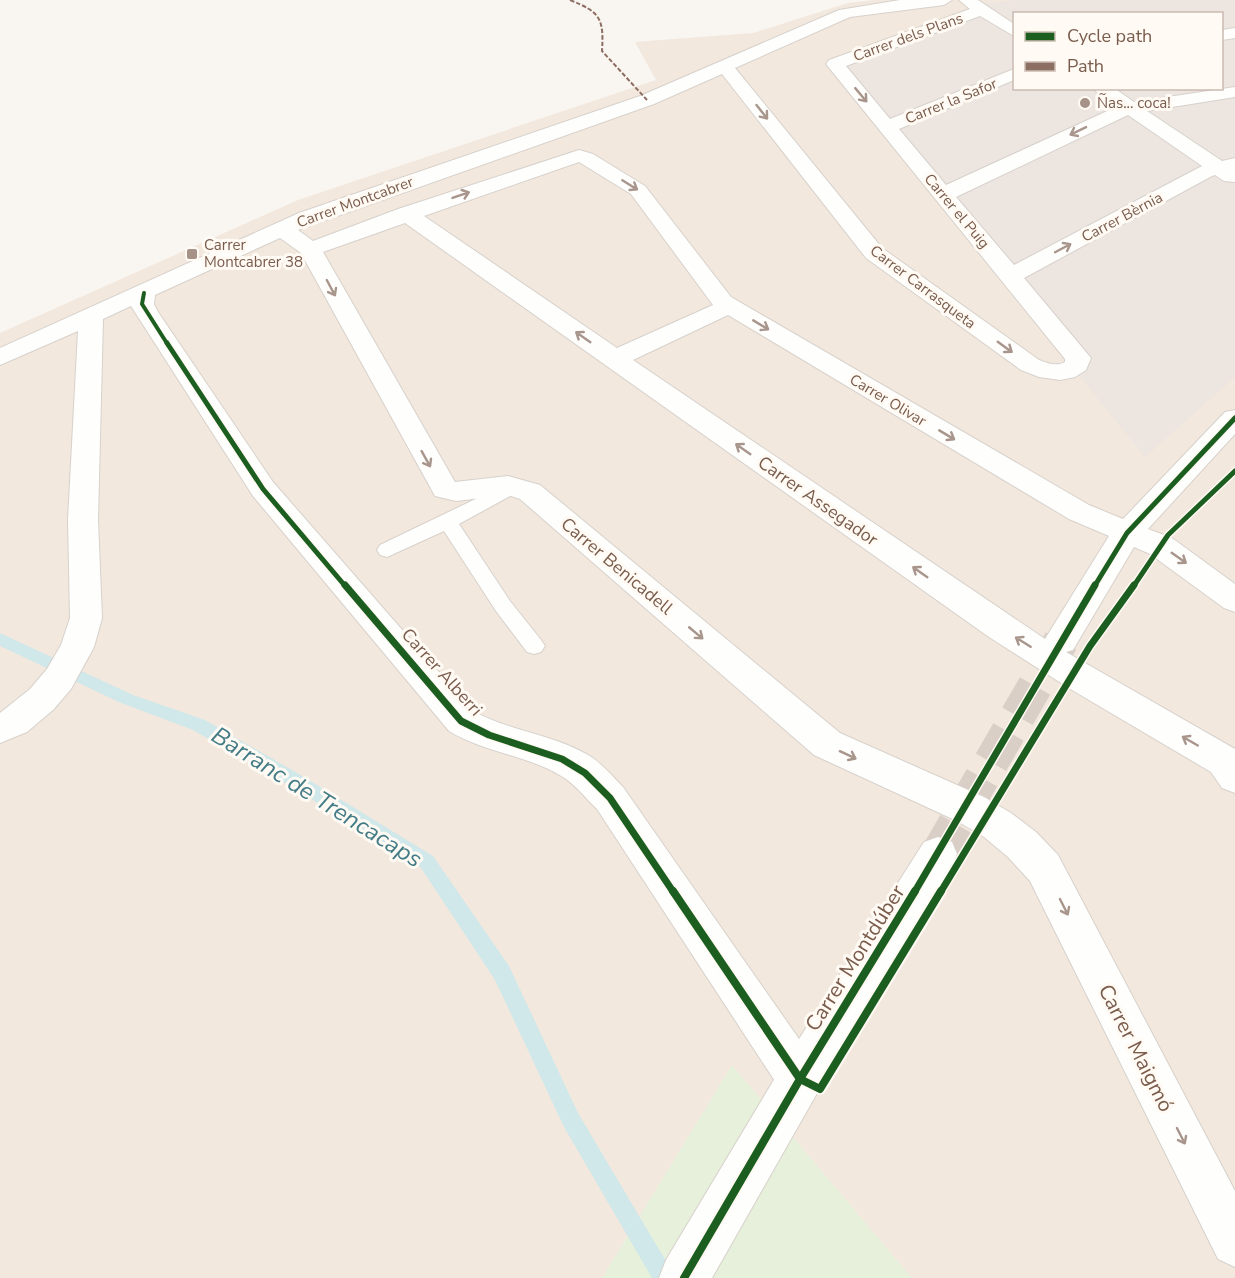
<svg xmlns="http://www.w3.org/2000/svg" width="1235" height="1278" font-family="'Nunito Sans',sans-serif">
<rect width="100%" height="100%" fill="#f9f5f0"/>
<path fill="#f2e8de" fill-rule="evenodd" d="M873 0H1235V1278H0V333L298 200 656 80 635 42 753 33 848 3ZM1014 14H1222V88H1014Z"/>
<path fill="#ede5e0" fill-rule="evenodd" d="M1016 0H1235V377L1145 457 826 63 984 4ZM1014 14H1222V88H1014Z"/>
<path fill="#e7f0db" d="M732 1065 912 1278H602Z"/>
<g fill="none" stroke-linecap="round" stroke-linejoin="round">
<path fill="#d0e8ea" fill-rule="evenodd" d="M0 633 133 695 205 720 304 777 433 856 509 966 578 1113 676 1278H652L564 1127 495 980 421 868 292 787 193 730 121 703 0 646Z"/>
<path stroke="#d9cfc7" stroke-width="35" stroke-dasharray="35 18" stroke-linecap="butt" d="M938 854 1061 641"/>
<defs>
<path id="service" d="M515 480 521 482 524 486 521 490 459 524 510 601 541 640 545 646 541 652 534 654 527 652 496 611 444 531 387 557 380 555 377 550 380 545Z"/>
<path id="pedestrian" d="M800 1057 816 1063 822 1079 816 1095 712 1278H659L666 1260 784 1063Z"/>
<path id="minor" d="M900 0H952L944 5 850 17 735 68 882 248 1039 360C1048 363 1056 367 1065 362V359L826 64 829 60 970 9 959 0H978L1014 24V36L980 16 846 66 890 119 1014 69V80L899 129 946 185 1116 107 1092 88H1114L1134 102 1235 87V97L1147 111 1222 161 1235 158V182L1224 181 1215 175 1212 176 1024 278 1091 358 1086 370 1075 377 1060 380 1039 377 1021 370 866 258 722 74 654 104 298 230 313 241 398 209 579 150 593 154 645 186 731 297 1089 505 1123 519 1225 412 1235 410V434L1148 529 1172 538 1235 584V612L1224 608 1150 554 1134 547 1073 650 1066 652 1235 749V793L1222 788 1211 772 1072 690 989 637 405 223 323 252 455 482 508 476 540 485 840 733 984 797 1011 813 1036 832 1058 855 1235 1191V1267L1218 1259 1030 881 1008 857 984 837 957 821 814 755 520 499 508 495 456 501 435 496 301 253 280 238 155 295 154 304 158 312 273 482 473 711C509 731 552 734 588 755 602 763 612 776 623 787L799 1039 924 842 938 837 952 842 957 854 952 866 816 1095 800 1101 784 1095 597 809C586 799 576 785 563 777 528 755 485 753 449 731L253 496 131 306 103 319 98 520 102 618 94 647 71 689 54 709 27 732 0 743V713L30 689 47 669 61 645 70 618 68 520 78 331 0 365V348L299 213 640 96 839 10ZM1128 115 1202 166 1014 265 956 197ZM579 162 631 194 713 305 617 348 424 216ZM728 315 1069 519 1109 536 1045 639 633 360Z
M1235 28V38L1222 40V30Z"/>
</defs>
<use href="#service" stroke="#d7d1cb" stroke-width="2"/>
<use href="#pedestrian" stroke="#d7d1cb" stroke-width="2"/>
<use href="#minor" stroke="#d7d1cb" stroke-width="2"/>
<use href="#service" fill="#fefefd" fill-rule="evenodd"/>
<use href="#pedestrian" fill="#fefefd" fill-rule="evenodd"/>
<use href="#minor" fill="#fefefd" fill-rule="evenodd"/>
<path stroke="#8d6e63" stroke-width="2" stroke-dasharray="4.5 2" stroke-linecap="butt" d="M570 0C600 12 604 18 602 51L647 100"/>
<defs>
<path id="cycleway-far3" d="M144 293 142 304 168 345"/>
<path id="cycleway-far2" d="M167 343 263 489 346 587
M1094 587 1127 533 1235 418
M1133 587 1168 535 1235 471"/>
<path id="cycleway-far1" d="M345 585 461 721 489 735 562 759 585 773 610 798 674 893
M914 893 1095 585
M940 893 1090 646 1134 585"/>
<path id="cycleway" d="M673 891 800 1079
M800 1079 820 1089 941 891
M684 1278 800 1079 915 891"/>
</defs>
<use href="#cycleway-far3" stroke="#fffaf3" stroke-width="6"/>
<use href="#cycleway-far2" stroke="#fffaf3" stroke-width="8"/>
<use href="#cycleway-far1" stroke="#fffaf3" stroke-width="10"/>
<use href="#cycleway" stroke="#fffaf3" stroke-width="12"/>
<use href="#cycleway-far3" stroke="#1b5e20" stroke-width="4"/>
<use href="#cycleway-far2" stroke="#1b5e20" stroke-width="5"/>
<use href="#cycleway-far1" stroke="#1b5e20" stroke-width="7"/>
<use href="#cycleway" stroke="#1b5e20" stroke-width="8"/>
</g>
<defs><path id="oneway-shaft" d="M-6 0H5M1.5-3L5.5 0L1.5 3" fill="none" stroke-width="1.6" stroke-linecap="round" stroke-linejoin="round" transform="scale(1.5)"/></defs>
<g stroke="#a8958b">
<use href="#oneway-shaft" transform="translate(861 95) rotate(50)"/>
<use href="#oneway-shaft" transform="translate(762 112) rotate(52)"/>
<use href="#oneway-shaft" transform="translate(1078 131) rotate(154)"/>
<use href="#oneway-shaft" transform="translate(630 185) rotate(32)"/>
<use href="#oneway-shaft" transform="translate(461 195) rotate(-19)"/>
<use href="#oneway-shaft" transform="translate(1063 248) rotate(-28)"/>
<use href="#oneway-shaft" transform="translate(331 288) rotate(62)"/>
<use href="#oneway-shaft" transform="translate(761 325) rotate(31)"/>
<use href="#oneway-shaft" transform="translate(583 337) rotate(-145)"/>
<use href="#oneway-shaft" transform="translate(1005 347) rotate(36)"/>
<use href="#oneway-shaft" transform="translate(947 435) rotate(31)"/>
<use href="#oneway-shaft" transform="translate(743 449) rotate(-145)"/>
<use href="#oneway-shaft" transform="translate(426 459) rotate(61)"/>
<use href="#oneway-shaft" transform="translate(1179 558) rotate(35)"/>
<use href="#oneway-shaft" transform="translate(920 572) rotate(-145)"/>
<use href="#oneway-shaft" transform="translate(696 633) rotate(40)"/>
<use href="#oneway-shaft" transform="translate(1023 642) rotate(-148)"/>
<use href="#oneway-shaft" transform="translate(1190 741) rotate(-150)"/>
<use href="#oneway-shaft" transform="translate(848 755) rotate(25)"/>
<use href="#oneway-shaft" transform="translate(1064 907) rotate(63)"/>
<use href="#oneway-shaft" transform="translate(1181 1136) rotate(63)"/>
</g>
<g fill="#a69286" stroke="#fffaf3" stroke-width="2">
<circle cx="1085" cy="103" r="6"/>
<rect x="186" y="248" width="12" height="12" rx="3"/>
</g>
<g text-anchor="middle" stroke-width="6" stroke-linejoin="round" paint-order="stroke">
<g font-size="15" fill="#7a5c4d" stroke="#fffaf3">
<text transform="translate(908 37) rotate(-20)" y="5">Carrer dels Plans</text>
<text transform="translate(951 101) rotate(-22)" y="5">Carrer la Safor</text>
<text transform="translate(355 202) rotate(-20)" y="5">Carrer Montcabrer</text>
<text transform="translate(957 211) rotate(50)" y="5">Carrer el Puig</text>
<text transform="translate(1122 217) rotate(-28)" y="5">Carrer Bèrnia</text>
<text transform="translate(923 287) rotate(37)" y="5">Carrer Carrasqueta</text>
<text transform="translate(888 400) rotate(31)" y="5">Carrer Olivar</text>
</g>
<g font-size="15" fill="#7a5c4d" stroke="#fffaf3" text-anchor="start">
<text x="1097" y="108">Ñas... coca!</text>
<text x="204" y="250">Carrer<tspan x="204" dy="17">Montcabrer 38</tspan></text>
</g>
<g font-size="18" fill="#7a5c4d" stroke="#fffaf3">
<text transform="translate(818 501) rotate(35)" y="6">Carrer Assegador</text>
<text transform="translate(617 566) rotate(40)" y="6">Carrer Benicadell</text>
<text transform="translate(442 672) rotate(48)" y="6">Carrer Alberri</text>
</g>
<g font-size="21" fill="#7a5c4d" stroke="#fffaf3">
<text transform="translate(855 958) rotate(-58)" y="7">Carrer Montdúber</text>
<text transform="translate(1136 1048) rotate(63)" y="7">Carrer Maigmó</text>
</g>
<g font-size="24" font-style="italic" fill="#437c86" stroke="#fffaf3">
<text transform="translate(317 797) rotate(32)" y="8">Barranc de Trencacaps</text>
</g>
</g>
<rect x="1013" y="12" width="210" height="78" fill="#fffaf3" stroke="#cabbb1" stroke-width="1.5"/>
<rect x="1025" y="32" width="30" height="9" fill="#1b5e20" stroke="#cabbb1" stroke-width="1.5"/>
<text x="1067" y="42" font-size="18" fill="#7a5c4d">Cycle path</text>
<rect x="1025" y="62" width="30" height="9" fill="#8d6e63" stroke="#cabbb1" stroke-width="1.5"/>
<text x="1067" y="72" font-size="18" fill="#7a5c4d">Path</text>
</svg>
